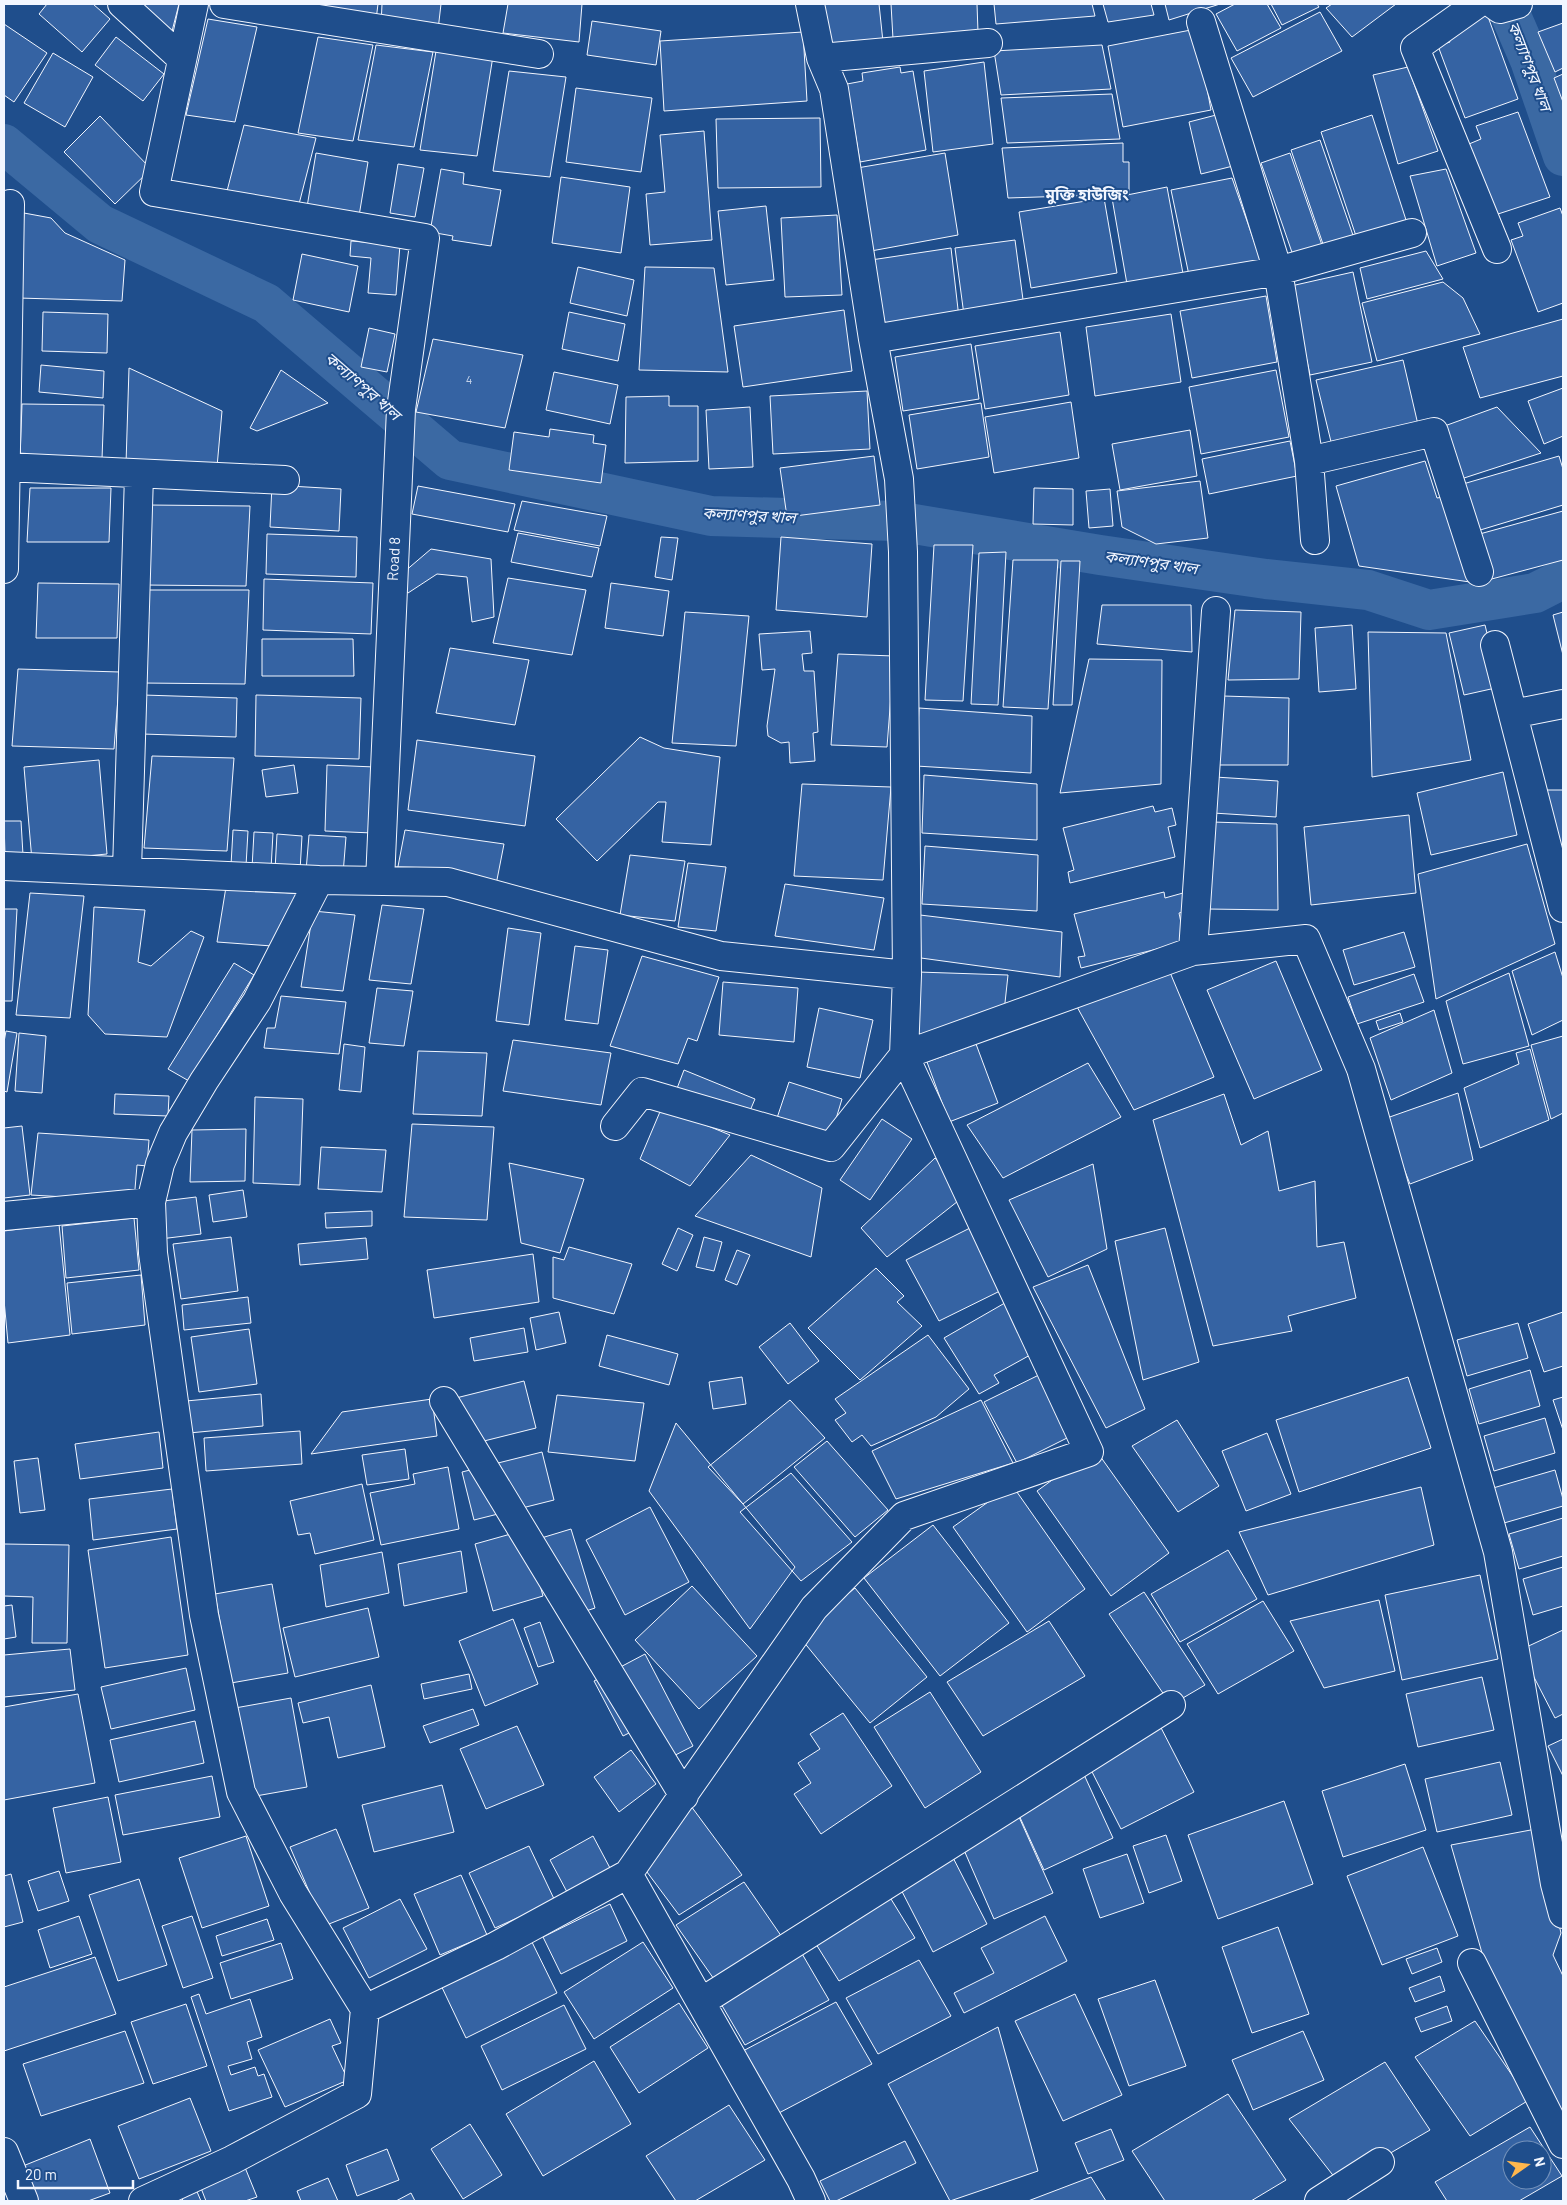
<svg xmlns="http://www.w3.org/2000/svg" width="1567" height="2205" font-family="Barlow,'Noto Sans Bengali',sans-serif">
<rect width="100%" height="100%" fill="#1f4e8c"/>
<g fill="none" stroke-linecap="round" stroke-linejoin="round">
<path stroke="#3b69a3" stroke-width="40" d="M1506 4 1530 60 1563 156
M4 144 100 224 266 303 450 460 711 516 896 521 1100 555 1266 579 1368 590 1429 610 1535 593 1563 579"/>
</g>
<path fill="#3563a3" stroke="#f2f6ff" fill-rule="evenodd" d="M47 4H93L110 19 82 52 39 14Z
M133 4H179L170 39Z
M323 4H378L376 20 321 18Z
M382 4H441L438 30 381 26Z
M508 4H582L579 42 503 33Z
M824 4H879L883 42 829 48Z
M891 4H977L978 32 893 39Z
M994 4H1092L1095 16 996 24Z
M1103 4H1151L1154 15 1108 22Z
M1165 4H1220L1169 20Z
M1235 4H1267L1281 28 1237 51 1216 14Z
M1271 4H1317L1319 7 1282 25Z
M1332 4H1396L1352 37 1326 8Z
M1320 12 1342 51 1253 97 1231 58Z
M1487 14 1518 99 1465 118 1438 46 1450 42 1445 29Z
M208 19 257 27 235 122 186 115Z
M592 21 661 31 656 65 587 55Z
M1563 23V68L1555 72 1538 32Z
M4 24 47 53 14 102 4 95Z
M1196 29 1211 110 1123 127 1108 46Z
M803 32 807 101 664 111 660 41Z
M116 37 164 74 143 101 95 65Z
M318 37 373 45 353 141 298 133Z
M376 45 433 52 414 147 358 140Z
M1102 45 1111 89 1001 95 994 51Z
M436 51 493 56 477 156 420 150Z
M53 53 93 77 65 127 24 103Z
M984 62 993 144 933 152 924 71Z
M900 67 901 73 913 71 926 150 860 162 847 84 863 81 862 73Z
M1408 67 1438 151 1398 164 1373 75Z
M509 71 566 77 550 177 493 171Z
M1563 74V102L1554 78Z
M576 88 652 98 641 172 566 162Z
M1112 94 1120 139 1007 143 1001 98Z
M1518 112 1550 197 1495 215 1469 144 1481 139 1476 126Z
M1220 114 1233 166 1201 174 1189 122Z
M1372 115 1407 223 1357 239 1321 132Z
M100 116 151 169 115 204 64 152Z
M820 118 821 187 718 188 716 119Z
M244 125 316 138 298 208 226 195Z
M704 131 712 240 650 245 646 194 665 192 660 135Z
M1320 140 1355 241 1325 250 1291 150Z
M1123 143V162H1129V194L1008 198 1002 148Z
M316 153 368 162 359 216 307 207Z
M945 153 958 235 871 251 857 168Z
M1290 153 1324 251 1295 261 1261 163Z
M398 164 424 168 415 217 390 213Z
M441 169 464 173 463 184 501 190 491 246 452 240 453 236 430 232Z
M1446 169 1476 253 1437 266 1410 176Z
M561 177 630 187 621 253 552 243Z
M1232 178 1262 264 1190 280 1171 190Z
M1167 187 1184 279 1128 290 1112 198Z
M1104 198 1117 273 1031 288 1019 212Z
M766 206 774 280 726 285 718 211Z
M1560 208 1563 216V303L1538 312 1511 240 1523 236 1518 223Z
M24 213 51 218 65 233 125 260 122 301 18 298Z
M837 215 842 295 785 297 781 218Z
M1015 240 1024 307 964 315 955 248Z
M351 241 400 245 396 295 368 293 371 258 350 256Z
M951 248 959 318 880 329 871 260Z
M1426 251 1443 279 1367 299 1360 268Z
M302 254 358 266 349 312 293 300Z
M578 267 634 280 627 316 570 303Z
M645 267 714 268 728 372 639 370Z
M1353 272 1372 362 1310 375 1291 286Z
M1443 282 1463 298 1480 334 1377 361 1362 303Z
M1266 296 1277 362 1192 378 1180 311Z
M844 310 852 371 743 387 734 326Z
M43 312 108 314 107 353 42 351Z
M569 312 625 324 618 361 562 349Z
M1171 314 1181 382 1095 396 1086 327Z
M1563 319V376L1480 398 1463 347Z
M369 328 395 334 387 372 361 367Z
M1060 332 1069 395 985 409 975 346Z
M433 339 523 355 505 428 416 412Z
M971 344 979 399 903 411 895 357Z
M1403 360 1419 429 1333 450 1316 380Z
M41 365 104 371 103 398 39 392Z
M129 368 222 411 217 467 126 464Z
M281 370 328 403 257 431 250 428Z
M1276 370 1289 437 1201 454 1189 387Z
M554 372 618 385 610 424 546 410Z
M1563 388V436L1544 444 1528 401Z
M867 391 870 449 773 454 770 396Z
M669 396V406H698V461L625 463 626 397Z
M1071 402 1079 458 994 473 985 417Z
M981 403 989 457 917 469 909 415Z
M22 404 104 405 102 459H20Z
M750 407 753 467 709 469 706 410Z
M1497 407 1541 453 1461 479 1439 428Z
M550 429 594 435 593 443 606 445 601 483 509 470 514 432 549 437Z
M1190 430 1197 476 1120 490 1112 444Z
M1290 441 1297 476 1209 494 1202 459Z
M874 456 880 505 787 517 780 468Z
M1559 456 1563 469V505L1477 531 1463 484Z
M1425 461 1437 498 1443 497 1470 582 1359 566 1336 486Z
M1200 481 1208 538 1156 544 1122 527 1117 491Z
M272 485 341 489 339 531 270 527Z
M418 486 515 504 508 532 412 514Z
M30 488H111L109 542H27Z
M1034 488 1073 489V525L1033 524Z
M1110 489 1113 526 1089 528 1086 491Z
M522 501 607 516 600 546 514 530Z
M148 505 250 506 246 586 144 585Z
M1563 511V560L1488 580 1476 535Z
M518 533 599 548 592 577 511 562Z
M267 534 357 537 356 577 266 574Z
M661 537 678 538 672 580 655 577Z
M781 537 872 544 867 617 776 610Z
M934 545H973L963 701 925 700Z
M431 549 491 559 494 617 472 622 467 577 437 574 408 593 397 578Z
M1006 552 998 705 971 704 979 553Z
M1013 560H1058L1048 709 1003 707Z
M1061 561H1080L1072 705H1053Z
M508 578 586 590 572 655 493 643Z
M264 579 373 583 371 634 263 630Z
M38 583 119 584 117 638H36Z
M611 583 669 591 663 636 605 628Z
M146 590H249L245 684 142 683Z
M1102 605H1191L1192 652 1097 644Z
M1235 610 1301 612 1299 679 1228 680Z
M685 612 749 616 736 746 672 743Z
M1563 612V655L1553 615Z
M1352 625 1356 689 1319 692 1315 628Z
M1485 625 1500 687 1464 695 1449 633Z
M810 631 812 653 802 654 804 671H814L818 732 813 733 815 761 790 763 789 742 781 743 768 736 767 726 775 669 762 670 759 634Z
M1368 632 1446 633 1471 760 1372 777Z
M262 639H353L354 676H262Z
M450 648 529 660 515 725 436 713Z
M838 654 894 656 887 747 831 745Z
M1089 659 1162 660 1161 784 1060 793Z
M18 669 120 672 114 749 12 746Z
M143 695 237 698 236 737 142 734Z
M256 695 361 698 359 759 255 756Z
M1223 696 1289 698 1288 765H1216Z
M919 708 1032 716 1031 773 916 766Z
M640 737 664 748 720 757 711 845 662 842 666 802H658L597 861 556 819Z
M417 740 535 756 525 826 408 810Z
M152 756 234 758 227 851 144 848Z
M99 760 107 854 32 861 24 767Z
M294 765 298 793 266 797 262 770Z
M327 765 375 767 373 833 325 831Z
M1503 772 1517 835 1431 855 1417 793Z
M924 775 1037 784V840L922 833Z
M1215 777 1278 781 1276 817 1213 813Z
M802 784 891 787 883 880 794 876Z
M1541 790H1563V883Z
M1153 806 1155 812 1172 808 1176 825 1168 827 1175 857 1070 883 1068 872 1074 870 1063 828Z
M1409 815 1416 893 1311 905 1304 827Z
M4 821H21L23 855H5Z
M1212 822 1277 824 1278 910 1207 909Z
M233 830 248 831 246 866 231 865Z
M405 830 504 844 494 895 395 882Z
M254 832 273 833 271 869 252 868Z
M277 834 302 836 300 871 275 870Z
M309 835 346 837 343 874 306 871Z
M1527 844 1555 944 1436 999 1418 874Z
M925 846 1038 855 1037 911 922 904Z
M630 855 685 861 675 921 620 915Z
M688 863 726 867 716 931 678 927Z
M785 884 884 898 874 950 775 936Z
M226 887 301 894 272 946 217 942Z
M1164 892 1165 898 1183 893 1187 911 1179 913 1185 942 1081 968 1078 957 1085 956 1074 914Z
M30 893 84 896 70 1018 16 1015Z
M382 905 424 909 411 984 369 980Z
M94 907 145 910 138 962 151 966 191 931 204 937 167 1037 105 1034 88 1015Z
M4 909H17L12 1001H4Z
M313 911 355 915 343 991 301 987Z
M920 915 1062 932 1060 977 921 958Z
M508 928 541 933 529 1025 496 1021Z
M1404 932 1415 967 1354 985 1343 950Z
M575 946 608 950 598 1024 565 1020Z
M1555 952 1563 978V1020L1532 1035 1512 971Z
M642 956 719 977 697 1041 688 1038 678 1064 610 1046Z
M1276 961 1322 1070 1254 1099 1207 990Z
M234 963 254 975 189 1081 168 1069Z
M1169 970 1214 1077 1134 1110 1076 1005Z
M918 972 1008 975 1004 1012 913 1037Z
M1509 973 1529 1046 1463 1064 1446 1001Z
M1414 974 1424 1002 1357 1024 1348 997Z
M723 982 798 988 794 1042 719 1035Z
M377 988 413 991 404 1046 369 1043Z
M281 996 346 1002 339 1054 264 1048 267 1028H275Z
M819 1008 873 1020 860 1078 807 1067Z
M1434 1010 1452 1073 1391 1100 1370 1038Z
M1400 1013 1403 1022 1379 1030 1376 1021Z
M6 1031 17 1033 7 1092 4 1091V1042Z
M19 1033 46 1036 42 1093 15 1091Z
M1563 1036V1113L1551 1119 1531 1045Z
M513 1040 611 1053 601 1105 503 1091Z
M344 1044 365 1047 361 1092 339 1090Z
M976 1044 998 1103 949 1122 927 1062Z
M1530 1049 1549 1120 1480 1148 1464 1088 1519 1064 1516 1053Z
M418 1051 487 1053 482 1116 413 1114Z
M1088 1063 1121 1117 1003 1178 967 1125Z
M684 1070 755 1099 743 1127 673 1099Z
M789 1082 842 1099 829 1142 775 1124Z
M1458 1093 1473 1160 1410 1184 1384 1119Z
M115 1094 169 1096 168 1116 114 1114Z
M1224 1094 1241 1145 1268 1131 1279 1191 1315 1181 1317 1247 1344 1242 1356 1298 1288 1316 1292 1331 1213 1346 1153 1120Z
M255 1097 303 1099 300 1185 253 1183Z
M662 1107 730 1135 690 1186 640 1159Z
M882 1119 912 1139 870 1200 840 1180Z
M412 1124 494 1127 487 1220 404 1217Z
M22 1126 30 1195 4 1198V1128Z
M246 1129 245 1181 190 1182 192 1130Z
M38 1133 149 1140 147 1166 137 1165 134 1201 31 1195Z
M321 1147 386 1150 382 1192 318 1189Z
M751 1155 822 1188 811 1257 695 1216Z
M935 1158 967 1194 887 1257 861 1228Z
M509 1163 584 1179 560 1253 521 1243Z
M1093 1164 1107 1249 1048 1277 1009 1200Z
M243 1190 247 1217 213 1222 209 1195Z
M196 1197 201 1234 160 1239 155 1202Z
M372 1211V1226L326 1228 325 1213Z
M134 1218 139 1270 66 1278 62 1226Z
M59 1224 70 1335 8 1343 4 1300V1231Z
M678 1228 693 1235 677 1271 662 1264Z
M970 1228 1004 1289 939 1321 906 1260Z
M1165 1228 1199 1362 1143 1380 1115 1241Z
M231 1237 238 1291 181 1299 173 1244Z
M704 1237 722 1242 714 1271 696 1267Z
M366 1238 368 1259 300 1265 298 1244Z
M569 1247 632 1264 614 1314 553 1298V1257L564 1260Z
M737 1250 750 1255 737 1285 725 1280Z
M533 1254 539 1302 434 1318 427 1270Z
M1088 1265 1145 1409 1106 1428 1033 1287Z
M876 1268 904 1296 897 1302 922 1326 860 1380 808 1328Z
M141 1275 145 1325 72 1334 67 1283Z
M248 1297 251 1323 184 1330 182 1305Z
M1010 1300 1041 1349 994 1375 999 1383 979 1394 944 1338Z
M559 1312 566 1343 536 1350 530 1318Z
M1563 1312V1366L1544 1372 1528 1324Z
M790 1323 819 1361 788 1384 759 1347Z
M1518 1323 1528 1358 1467 1376 1457 1340Z
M524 1328 528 1352 474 1361 470 1338Z
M249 1329 257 1384 199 1392 191 1337Z
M607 1335 678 1354 669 1385 599 1366Z
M928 1335 969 1389 936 1417 871 1446 862 1435 852 1442 835 1420 846 1413 835 1399Z
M1049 1370 1081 1431 1017 1463 984 1402Z
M1530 1370 1540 1406 1479 1424 1469 1389Z
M742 1377 746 1404 713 1409 709 1382Z
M1408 1377 1431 1448 1299 1492 1276 1420Z
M524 1381 536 1428 456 1448 444 1401Z
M261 1394 263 1426 189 1433 186 1401Z
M557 1395 644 1403 635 1461 548 1452Z
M1563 1397V1430L1553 1400Z
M432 1399 437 1436 311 1454 342 1412Z
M790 1400 825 1438 743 1504 708 1467Z
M981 1400 1013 1463 896 1499 872 1451Z
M1545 1418 1555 1453 1494 1471 1484 1436Z
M1177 1420 1219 1486 1178 1512 1132 1446Z
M676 1423 795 1567 750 1629 649 1491Z
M300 1431 302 1464 206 1471 204 1438Z
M159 1432 163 1468 80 1479 75 1444Z
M1267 1433 1291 1494 1246 1511 1222 1451Z
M827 1441 888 1510 855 1537 794 1467Z
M405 1449 409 1479 367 1485 362 1455Z
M1095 1449 1169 1553 1111 1596 1037 1491Z
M542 1452 554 1500 474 1520 462 1472Z
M38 1458 45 1510 20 1513 14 1461Z
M448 1467 459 1529 381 1545 370 1493 415 1484 413 1474Z
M1555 1470 1563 1499V1506L1504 1523 1493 1488Z
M791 1473 852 1542 801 1581 740 1512Z
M362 1484 374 1540 315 1554 310 1533 298 1535 290 1501Z
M1012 1485 1085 1589 1027 1632 953 1527Z
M1421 1487 1434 1545 1268 1595 1239 1532Z
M172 1489 177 1529 93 1540 89 1499Z
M650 1507 689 1582 625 1615 586 1540Z
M1563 1518V1556L1519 1569 1509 1534Z
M933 1525 1009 1623 940 1676 864 1578Z
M571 1529 595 1608 562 1619 538 1539Z
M525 1530 543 1596 493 1611 475 1544Z
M171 1537 188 1655 105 1668 88 1550Z
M4 1544 69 1545 67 1643H32L33 1597 4 1596Z
M1228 1550 1257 1599 1180 1642 1151 1594Z
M461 1551 467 1592 404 1606 398 1564Z
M382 1552 389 1593 326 1607 320 1565Z
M1563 1567V1606L1533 1615 1523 1579Z
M1480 1575 1498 1659 1402 1680 1385 1595Z
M272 1584 288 1673 231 1683 215 1594Z
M692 1586 757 1656 699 1709 635 1640Z
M855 1588 927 1677 870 1723 798 1635Z
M1144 1592 1205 1685 1171 1705 1109 1614Z
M1379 1600 1395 1671 1324 1688 1290 1621Z
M1263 1601 1294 1651 1218 1694 1187 1644Z
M12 1605 16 1637 4 1639V1606Z
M368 1608 379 1657 295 1677 283 1628Z
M513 1619 538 1684 485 1706 459 1641Z
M1049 1621 1085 1676 983 1736 947 1682Z
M540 1622 554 1662 538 1667 524 1628Z
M1563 1630V1714L1555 1718 1520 1650Z
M70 1649 75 1690 4 1697V1655Z
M645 1654 693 1746 656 1765 637 1729 623 1736 594 1681Z
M186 1668 195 1710 111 1729 101 1687Z
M469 1674 472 1689 424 1699 421 1684Z
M1482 1677 1494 1730 1418 1747 1406 1694Z
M371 1685 385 1747 338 1758 329 1717 303 1723 298 1703Z
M930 1692 981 1772 925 1808 874 1727Z
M78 1694 95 1783 4 1800V1707Z
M291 1698 307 1787 250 1797 235 1708Z
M473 1709 479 1725 430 1743 423 1726Z
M843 1713 892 1786 821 1834 794 1794 811 1783 798 1763 820 1749 810 1734Z
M1156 1718 1194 1792 1121 1829 1086 1760Z
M195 1721 204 1763 119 1782 110 1740Z
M517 1726 544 1785 486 1809 460 1749Z
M1563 1739V1776L1548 1746Z
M631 1750 656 1784 619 1812 594 1777Z
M1500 1762 1512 1815 1437 1832 1425 1779Z
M1405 1764 1426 1830 1343 1857 1322 1791Z
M1081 1768 1113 1838 1044 1870 1012 1800Z
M212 1776 220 1817 123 1835 115 1795Z
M442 1785 454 1832 374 1852 362 1805Z
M108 1797 121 1862 66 1873 53 1808Z
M1284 1801 1313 1884 1218 1919 1188 1835Z
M688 1802 742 1875 679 1915 644 1868Z
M1015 1808 1053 1893 994 1919 957 1834Z
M336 1829 369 1908 324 1926 290 1847Z
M1536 1829 1561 1933 1553 1955 1563 1976V2116L1482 1953 1451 1845Z
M1166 1835 1182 1881 1149 1893 1133 1846Z
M246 1836 269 1906 202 1928 179 1858Z
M593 1836 610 1868 567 1892 550 1860Z
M945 1842 987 1924 933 1952 891 1870Z
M529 1846 555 1901 495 1928 469 1873Z
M1423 1847 1458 1936 1382 1965 1347 1876Z
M1127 1854 1144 1903 1100 1918 1083 1869Z
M59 1871 69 1901 38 1911 28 1881Z
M11 1874 23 1922 4 1927V1876Z
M461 1875 487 1935 440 1955 414 1894Z
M139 1879 167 1965 118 1981 89 1895Z
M744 1882 784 1940 716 1982 676 1925Z
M883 1886 915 1938 839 1981 806 1928Z
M400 1899 427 1949 369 1978 343 1928Z
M610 1904 627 1941 561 1974 543 1937Z
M79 1916 92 1954 50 1968 38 1930Z
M192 1916 213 1978 183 1988 162 1926Z
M1045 1916 1067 1961 964 2013 954 1993 994 1973 981 1948Z
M267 1919 274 1940 222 1956 216 1936Z
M1278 1927 1309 2014 1252 2033 1222 1947Z
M528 1934 557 1993 466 2038 438 1979Z
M643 1942 673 1988 594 2039 564 1992Z
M281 1943 293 1979 231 1999 220 1963Z
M1437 1948 1442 1962 1412 1974 1406 1959Z
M801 1952 829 2000 745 2045 717 1997Z
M95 1957 116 2014 4 2051V1987Z
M919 1960 951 2016 878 2054 846 1998Z
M1440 1976 1445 1991 1415 2002 1409 1988Z
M1155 1980 1186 2066 1129 2086 1098 1999Z
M199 1994 206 2014 250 1999 262 2037 247 2042 252 2059 228 2066 231 2075 255 2067 258 2076 264 2074 272 2097 229 2111 191 1997Z
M1075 1994 1122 2095 1063 2121 1015 2021Z
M836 2002 872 2064 777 2114 741 2052Z
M679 2003 708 2048 639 2093 610 2047Z
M186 2004 207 2066 153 2084 131 2022Z
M564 2005 586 2049 502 2090 481 2046Z
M1447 2006 1452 2021 1421 2032 1415 2018Z
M330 2019 341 2043 332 2046 348 2080 285 2107 258 2050Z
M1475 2021 1529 2100 1470 2136 1415 2057Z
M998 2027 1038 2171 950 2201 888 2084Z
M125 2031 144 2083 41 2116 23 2064Z
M1303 2031 1324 2080 1253 2110 1232 2060Z
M594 2061 631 2124 543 2176 506 2114Z
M1385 2062 1430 2130 1339 2183 1289 2119Z
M1228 2094 1286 2180 1251 2201H1165L1132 2151Z
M190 2098 211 2151 139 2179 118 2126Z
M729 2105 765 2160 695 2201H676L646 2156Z
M470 2124 502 2175 463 2199 431 2149Z
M1530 2127 1562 2176 1519 2201H1447L1435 2182ZM1512 2150H1542V2180H1512Z
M1111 2129 1124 2160 1088 2174 1075 2143Z
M90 2139 110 2193 88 2201H31L18 2168Z
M905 2141 916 2163 836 2201H830L820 2181Z
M387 2149 399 2180 357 2196 346 2165Z
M244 2165 257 2197 245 2201H206L199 2183Z
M1091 2177 1106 2201H1028Z
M328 2178 338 2201H301L297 2191Z
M195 2187 201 2201H183L180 2192Z
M411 2193 415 2201H396Z"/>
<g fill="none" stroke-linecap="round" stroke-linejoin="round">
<defs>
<path id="minor" d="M122 4 181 58
M194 4 154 192 425 238 401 409 380 881
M224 4 539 54
M1477 4 1415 48 1497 249
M1493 4 1500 9 1518 4
M1201 22 1278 271 1309 461 1315 540
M821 58 988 43
M873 339 1278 271 1412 233
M1309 461 1434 432 1479 572
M5 467 285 480
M4 569 10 204
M1495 645 1563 908
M1513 714 1563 704
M4 866 319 880 448 882 721 956 907 975
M127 870 139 475
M1193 951 1216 611
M615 1126 642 1092 831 1147 904 1055 1193 951 1306 939 1361 1069 1498 1552 1555 1884 1563 1914
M4 1216 151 1202
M444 1401 684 1796
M628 1874 801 2179 811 2201
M1472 1963 1563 2144
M701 2002 1171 1705
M365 2009 496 1946 628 1874 814 1608 904 1516 1089 1452 904 1055 907 975 903 552 899 479 873 339 834 89 821 58 810 4
M4 2152 24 2201
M143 2201 232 2160 357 2094 365 2009 293 1893 241 1792 204 1615 153 1253 151 1202 160 1164 173 1133 204 1081 257 1001 319 880
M1319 2201 1380 2162"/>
</defs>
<use href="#minor" stroke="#f2f6ff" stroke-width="30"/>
<use href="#minor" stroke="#1f4e8c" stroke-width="28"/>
</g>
<g text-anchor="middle" stroke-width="4" stroke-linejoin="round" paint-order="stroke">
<g font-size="12" fill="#c3d1e8">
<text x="469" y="384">4</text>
</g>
<g font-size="15" fill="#f2f6ff" stroke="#1f4e8c">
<text transform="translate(394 559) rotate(-87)" y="5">Road 8</text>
</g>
<g font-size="16" font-style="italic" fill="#f2f6ff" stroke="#1f4e8c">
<text transform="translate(1530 66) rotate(69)" y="6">কল্যাণপুর খাল</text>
<text transform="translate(363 386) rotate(41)" y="6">কল্যাণপুর খাল</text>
<text transform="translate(749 515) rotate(3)" y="6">কল্যাণপুর খাল</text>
<text transform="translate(1151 562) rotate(8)" y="6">কল্যাণপুর খাল</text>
</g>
<g font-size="16" font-weight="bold" fill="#f2f6ff" stroke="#1f4e8c">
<text x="1087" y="200">মুক্তি হাউজিং</text>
</g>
</g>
<rect width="1567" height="2205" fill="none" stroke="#f2f6ff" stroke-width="10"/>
<g transform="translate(1527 2165) rotate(76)"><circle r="24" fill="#1f4e8c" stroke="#7391ba"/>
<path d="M0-4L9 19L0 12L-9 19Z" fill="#ffb74d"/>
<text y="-8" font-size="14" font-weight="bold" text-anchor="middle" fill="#f2f6ff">N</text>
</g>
<path d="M18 2180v8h115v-8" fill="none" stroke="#f2f6ff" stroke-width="2.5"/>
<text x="25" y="2180" font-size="15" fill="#f2f6ff" stroke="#1f4e8c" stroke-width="4" paint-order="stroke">20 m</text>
</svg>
